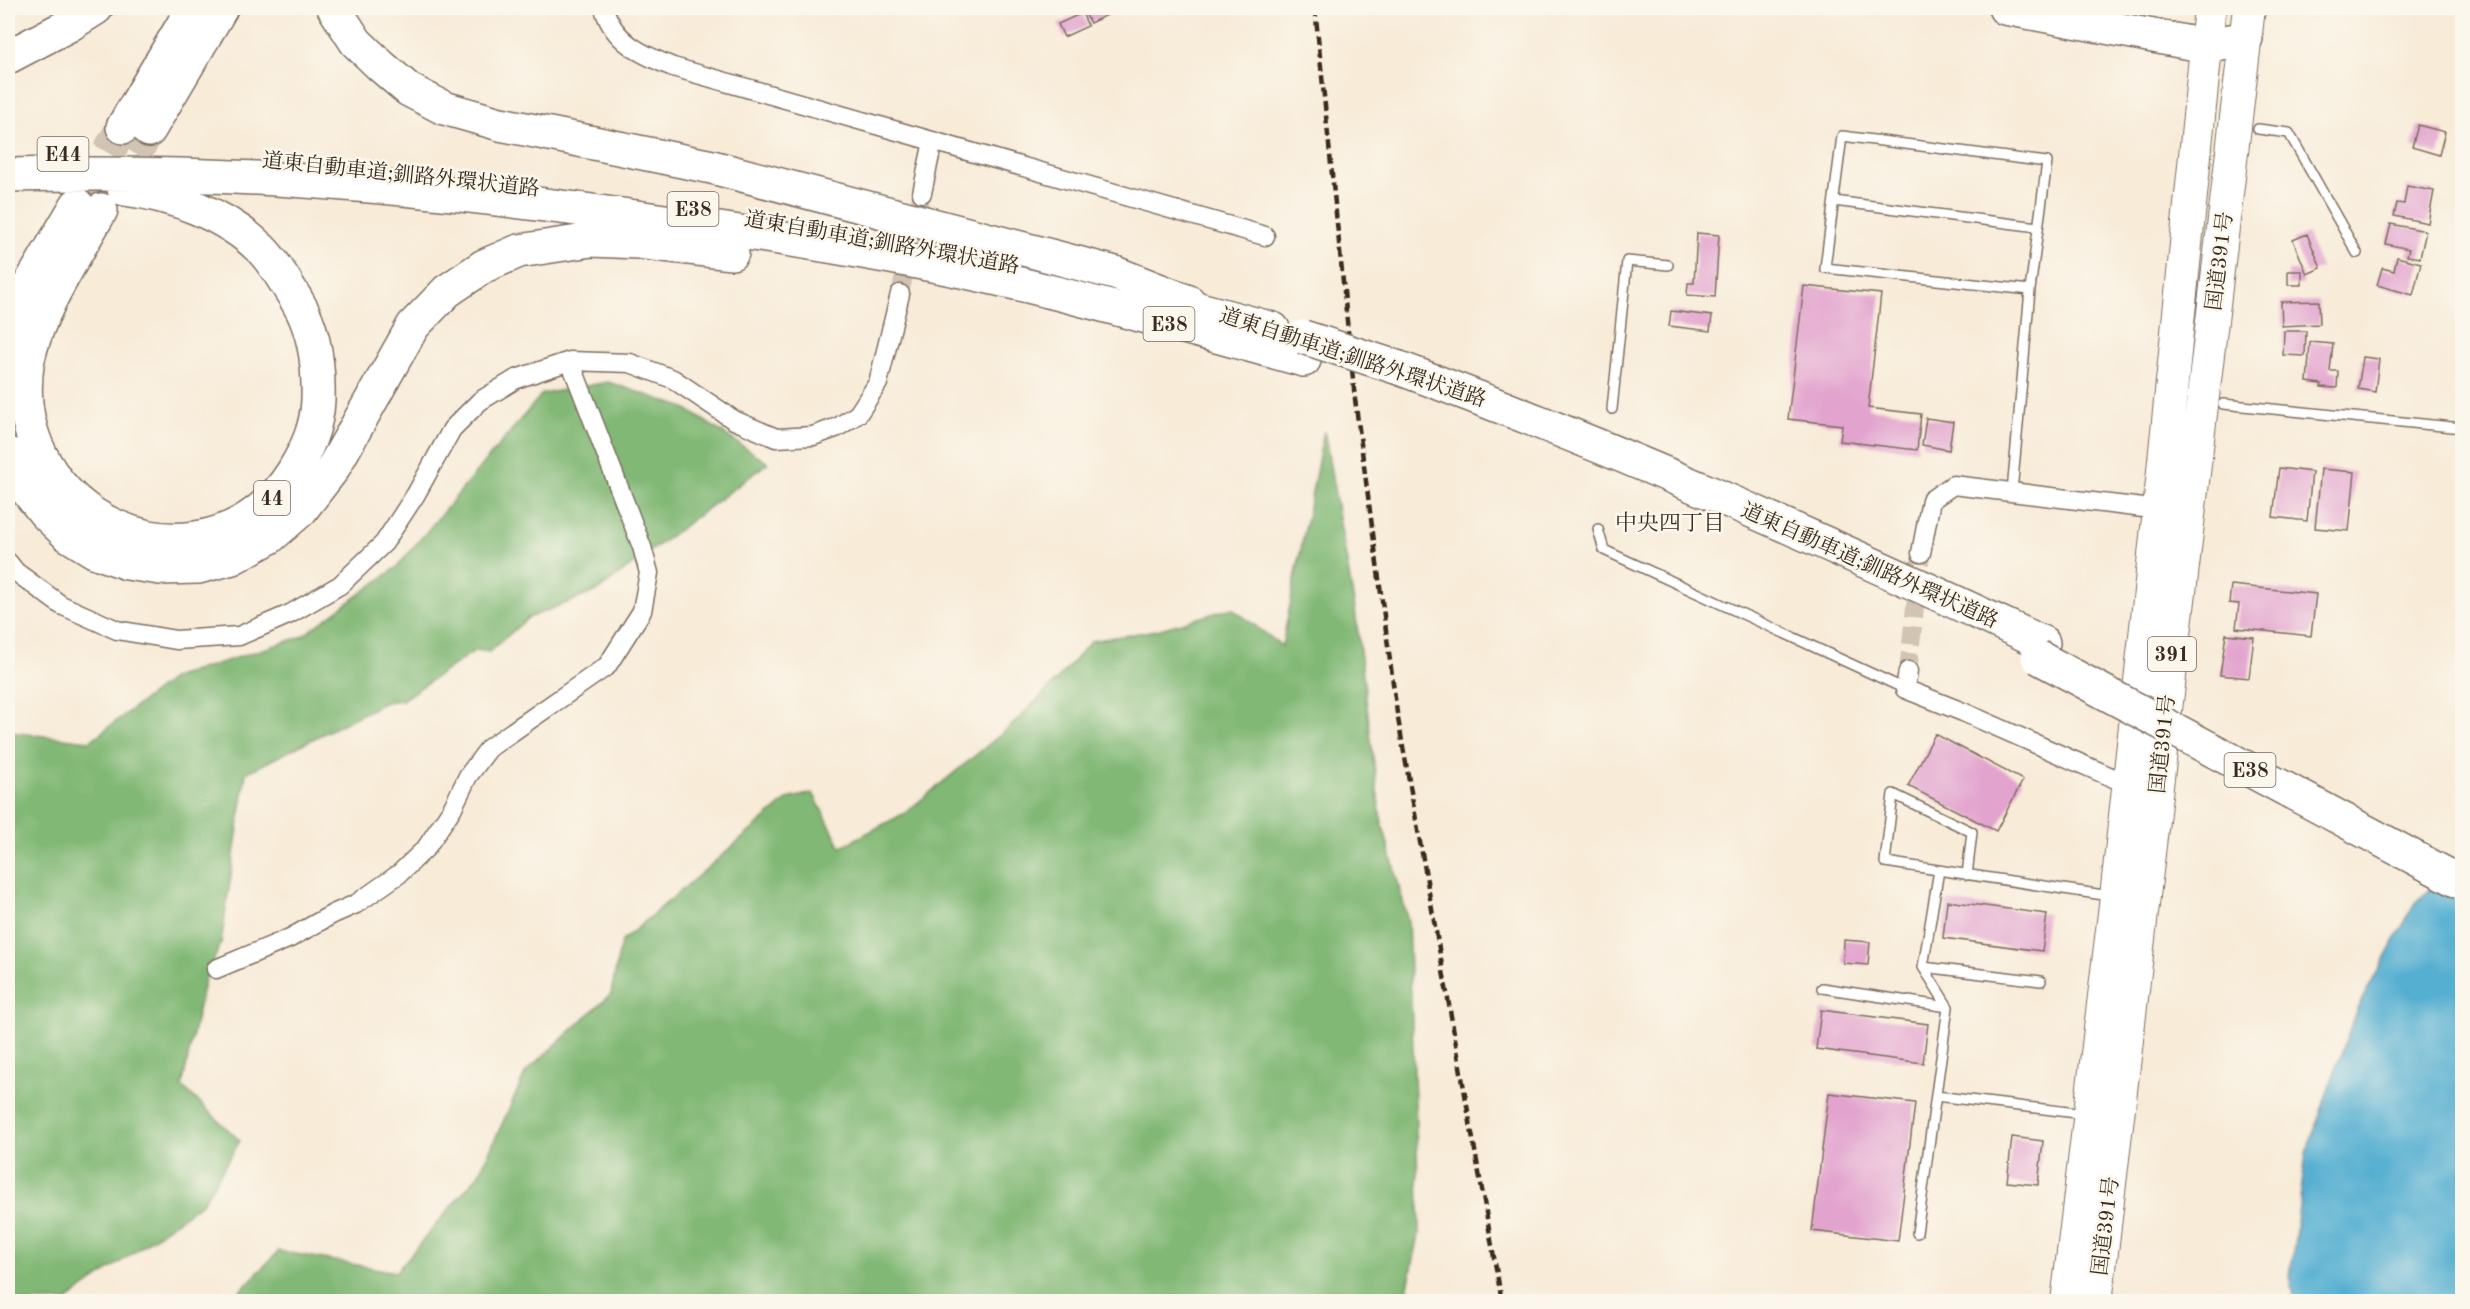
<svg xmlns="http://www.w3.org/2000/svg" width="2470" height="1309" font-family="'Old Standard TT','Noto Serif JP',serif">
<rect width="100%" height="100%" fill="#fbf7ec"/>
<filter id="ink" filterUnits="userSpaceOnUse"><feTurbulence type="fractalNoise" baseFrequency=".0167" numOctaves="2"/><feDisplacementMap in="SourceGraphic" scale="12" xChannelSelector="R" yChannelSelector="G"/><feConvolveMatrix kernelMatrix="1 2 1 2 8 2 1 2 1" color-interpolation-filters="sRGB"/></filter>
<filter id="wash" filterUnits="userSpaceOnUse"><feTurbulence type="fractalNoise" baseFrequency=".008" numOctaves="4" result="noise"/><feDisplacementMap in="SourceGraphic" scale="24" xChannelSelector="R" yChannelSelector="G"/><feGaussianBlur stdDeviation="1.35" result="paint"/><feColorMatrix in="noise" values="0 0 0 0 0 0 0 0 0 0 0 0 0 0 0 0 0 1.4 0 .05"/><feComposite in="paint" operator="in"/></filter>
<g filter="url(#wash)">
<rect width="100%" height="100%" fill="#f8ebd8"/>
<path fill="#81b874" stroke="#5e7149" stroke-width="1.5" d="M608 382 685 408 768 463 597 591 528 618 489 652 476 650 402 700 385 702 246 773 221 943 204 982 182 1086 240 1141 202 1203 66 1301 8 1302V732L90 741 173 678 301 637 397 567 542 394Z
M1324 431 1355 609 1380 814 1408 921 1420 1230 1405 1301H230L279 1251 396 1272 479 1174 526 1072 611 994 621 942 788 799 813 793 841 847 905 813 1010 727 1057 680 1091 641 1157 630 1232 608 1282 646Z"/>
<path fill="#54afd1" stroke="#486c78" stroke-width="1.5" d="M2462 855V1301H2295L2290 1276 2306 1153 2357 1009 2414 905Z"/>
<g id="blocks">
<path fill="#e2a3ce" d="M1102 8 1107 15 1090 23 1086 15Z
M1082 13 1088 26 1064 37 1058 24Z
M2418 125 2445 132 2439 155 2412 147Z
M2407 186 2434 191 2428 223 2394 216 2397 203 2404 204Z
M2391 224 2426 231 2420 258 2407 256 2409 249 2386 244Z
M1697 233 1719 235 1715 297 1687 295 1688 283H1694Z
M2307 234 2321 268 2307 274 2293 240Z
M2397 257 2421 263 2413 295 2377 285 2382 268 2394 271Z
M2288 271H2302V285H2288Z
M1804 286 1881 294 1868 408 1921 414 1917 450 1840 441 1842 425 1788 419Z
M2319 301 2320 324 2282 326 2281 302Z
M1671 311 1712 316 1710 331 1669 326Z
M2284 331H2306L2305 356 2283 355Z
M2310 342 2333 344 2330 371H2338L2337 388 2321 387 2322 384 2307 382Z
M2363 357 2379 359 2375 392 2358 389Z
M1926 418 1953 422 1949 450 1922 445Z
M2279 468 2312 472 2307 521 2273 517Z
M2321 469 2355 472 2349 531 2315 528Z
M2231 585 2316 594 2311 636 2236 628 2239 604 2229 603Z
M2226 634 2254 637 2249 678 2220 675Z
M1935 734 2023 780 1996 831 1908 786Z
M1947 901 2047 914 2042 951 1943 938Z
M1844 940 1870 942 1868 965 1843 963Z
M1821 1010 1928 1024 1923 1063 1816 1049Z
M1829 1093 1915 1103 1898 1241 1812 1231Z
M2012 1137 2043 1141 2038 1185 2007 1182Z"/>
</g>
</g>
<g filter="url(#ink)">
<use href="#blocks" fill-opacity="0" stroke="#7d6e5f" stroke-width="1.5"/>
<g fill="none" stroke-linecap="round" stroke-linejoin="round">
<path stroke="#d2c4b3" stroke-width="18" stroke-dasharray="18 9" stroke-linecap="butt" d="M900 294 922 193
M1908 671 1921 553"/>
<path stroke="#d2c4b3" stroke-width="33" stroke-dasharray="33 16" stroke-linecap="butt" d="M83 195 123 127
M110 196 149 130"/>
<defs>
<path id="service" d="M2258 129 2289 133 2357 253
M1834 201 2038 227
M2223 404 2462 428
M1612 409 1627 261 1668 265
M2012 492 2030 290 1825 268 1842 136 2047 162 2030 290
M1598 529 1604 550 1905 689
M1967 875 1972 832 1893 794 1885 862 2110 896
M1923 967 2041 981
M1822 988 1948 1007
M1936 1096 2085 1114
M1917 1233 1948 1007 1923 967 1939 870"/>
<path id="minor" d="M604 8C613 42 643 55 673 67L1265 236
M922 193 933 141
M1921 553 1931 500 1953 485 2168 511
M8 562 16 572 61 605 117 630 176 640 239 636 290 614 340 585 384 543 416 494 452 429 480 401 516 379 570 361 630 363 673 379 734 420 776 438 813 436 838 427 858 414 878 383 900 294
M1908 671 1905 689 1963 712 2127 784
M216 969 290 938 333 914 356 904 399 874 426 848 452 809 468 776 489 748 607 666 642 611 649 573 642 547 570 361"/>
<path id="trunk" d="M2067 1302 2116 897 2159 510 2210 8
M2096 1302 2249 8"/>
<path id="motorway" d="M334 8 356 42 381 66 409 90 444 108 500 124 712 167 1115 273 1189 302
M2005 8 2206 46 2246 38
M8 57 69 25 96 8
M123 127 193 8
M149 130 221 8
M8 175C107 173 206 174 305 181 425 189 546 204 665 221 790 239 914 258 1036 288 1126 310 1215 336 1304 360
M101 210C76 255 39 309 28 359 0 518 205 610 293 472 307 449 317 427 318 400 319 366 315 330 297 301 286 283 275 263 261 249 225 214 172 195 124 189
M1166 300 1273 329
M8 336 29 286 77 205
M1399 368C1618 449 1832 544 2043 643
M8 454 25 488 45 513 68 535 94 551 127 563 160 568 198 567 232 558 270 537 301 510 332 470 413 326 447 291 484 266 519 251 591 240 638 242 732 253"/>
</defs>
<use href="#service" stroke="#7d6e5f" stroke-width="12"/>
<use href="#minor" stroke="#7d6e5f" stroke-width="21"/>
<use href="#trunk" stroke="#7d6e5f" stroke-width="34"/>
<use href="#motorway" stroke="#7d6e5f" stroke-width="36"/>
<use href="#service" stroke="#fff" stroke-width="9"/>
<use href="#minor" stroke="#fff" stroke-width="18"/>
<use href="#trunk" stroke="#fff" stroke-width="32"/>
<use href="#motorway" stroke="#fff" stroke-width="33"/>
<path stroke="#3b2a1e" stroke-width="4.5" stroke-dasharray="9 4.5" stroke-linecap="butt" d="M1315 8 1355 399 1397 713 1502 1302"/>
<defs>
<path id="motorway-bridge" d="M1303 337 1399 368
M2038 657 2462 883"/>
</defs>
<use href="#motorway-bridge" stroke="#7d6e5f" stroke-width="36" stroke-linecap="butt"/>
<use href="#motorway-bridge" stroke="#fff" stroke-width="33"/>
</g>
</g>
<g text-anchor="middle" stroke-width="5" stroke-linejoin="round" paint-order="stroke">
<g fill="#fbf7ec" stroke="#75685c" stroke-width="1.5">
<rect x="37.5" y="137" width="51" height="34" rx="4.5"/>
<rect x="667.5" y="192" width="51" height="34" rx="4.5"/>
<rect x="1143.5" y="307" width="51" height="34" rx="4.5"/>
<rect x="254" y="481" width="36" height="34" rx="4.5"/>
<rect x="2148" y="637" width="48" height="34" rx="4.5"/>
<rect x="2224.5" y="753" width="51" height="34" rx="4.5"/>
</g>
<g font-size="20" font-weight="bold" fill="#3b2a1e">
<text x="63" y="161">E44</text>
<text x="693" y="216">E38</text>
<text x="1169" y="331">E38</text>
<text x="272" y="505">44</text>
<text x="2172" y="661">391</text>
<text x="2250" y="777">E38</text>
</g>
<g font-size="21" fill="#3b2a1e" stroke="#fbf7ec">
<text transform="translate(401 174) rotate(6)" y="7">道東自動車道;釧路外環状道路</text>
<text transform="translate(882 242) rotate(10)" y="7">道東自動車道;釧路外環状道路</text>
<text transform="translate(2219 261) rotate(-83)" y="7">国道391号</text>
<text transform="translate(1353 357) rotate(18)" y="7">道東自動車道;釧路外環状道路</text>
<text transform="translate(1870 565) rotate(24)" y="7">道東自動車道;釧路外環状道路</text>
<text transform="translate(2162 744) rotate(-84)" y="7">国道391号</text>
<text transform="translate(2105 1226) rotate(-83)" y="7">国道391号</text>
</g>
<g font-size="22" fill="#3b2a1e" stroke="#fbf7ec">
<text x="1670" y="530">中央四丁目</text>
</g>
</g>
<rect width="2470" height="1309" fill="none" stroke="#fbf7ec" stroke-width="30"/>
</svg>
